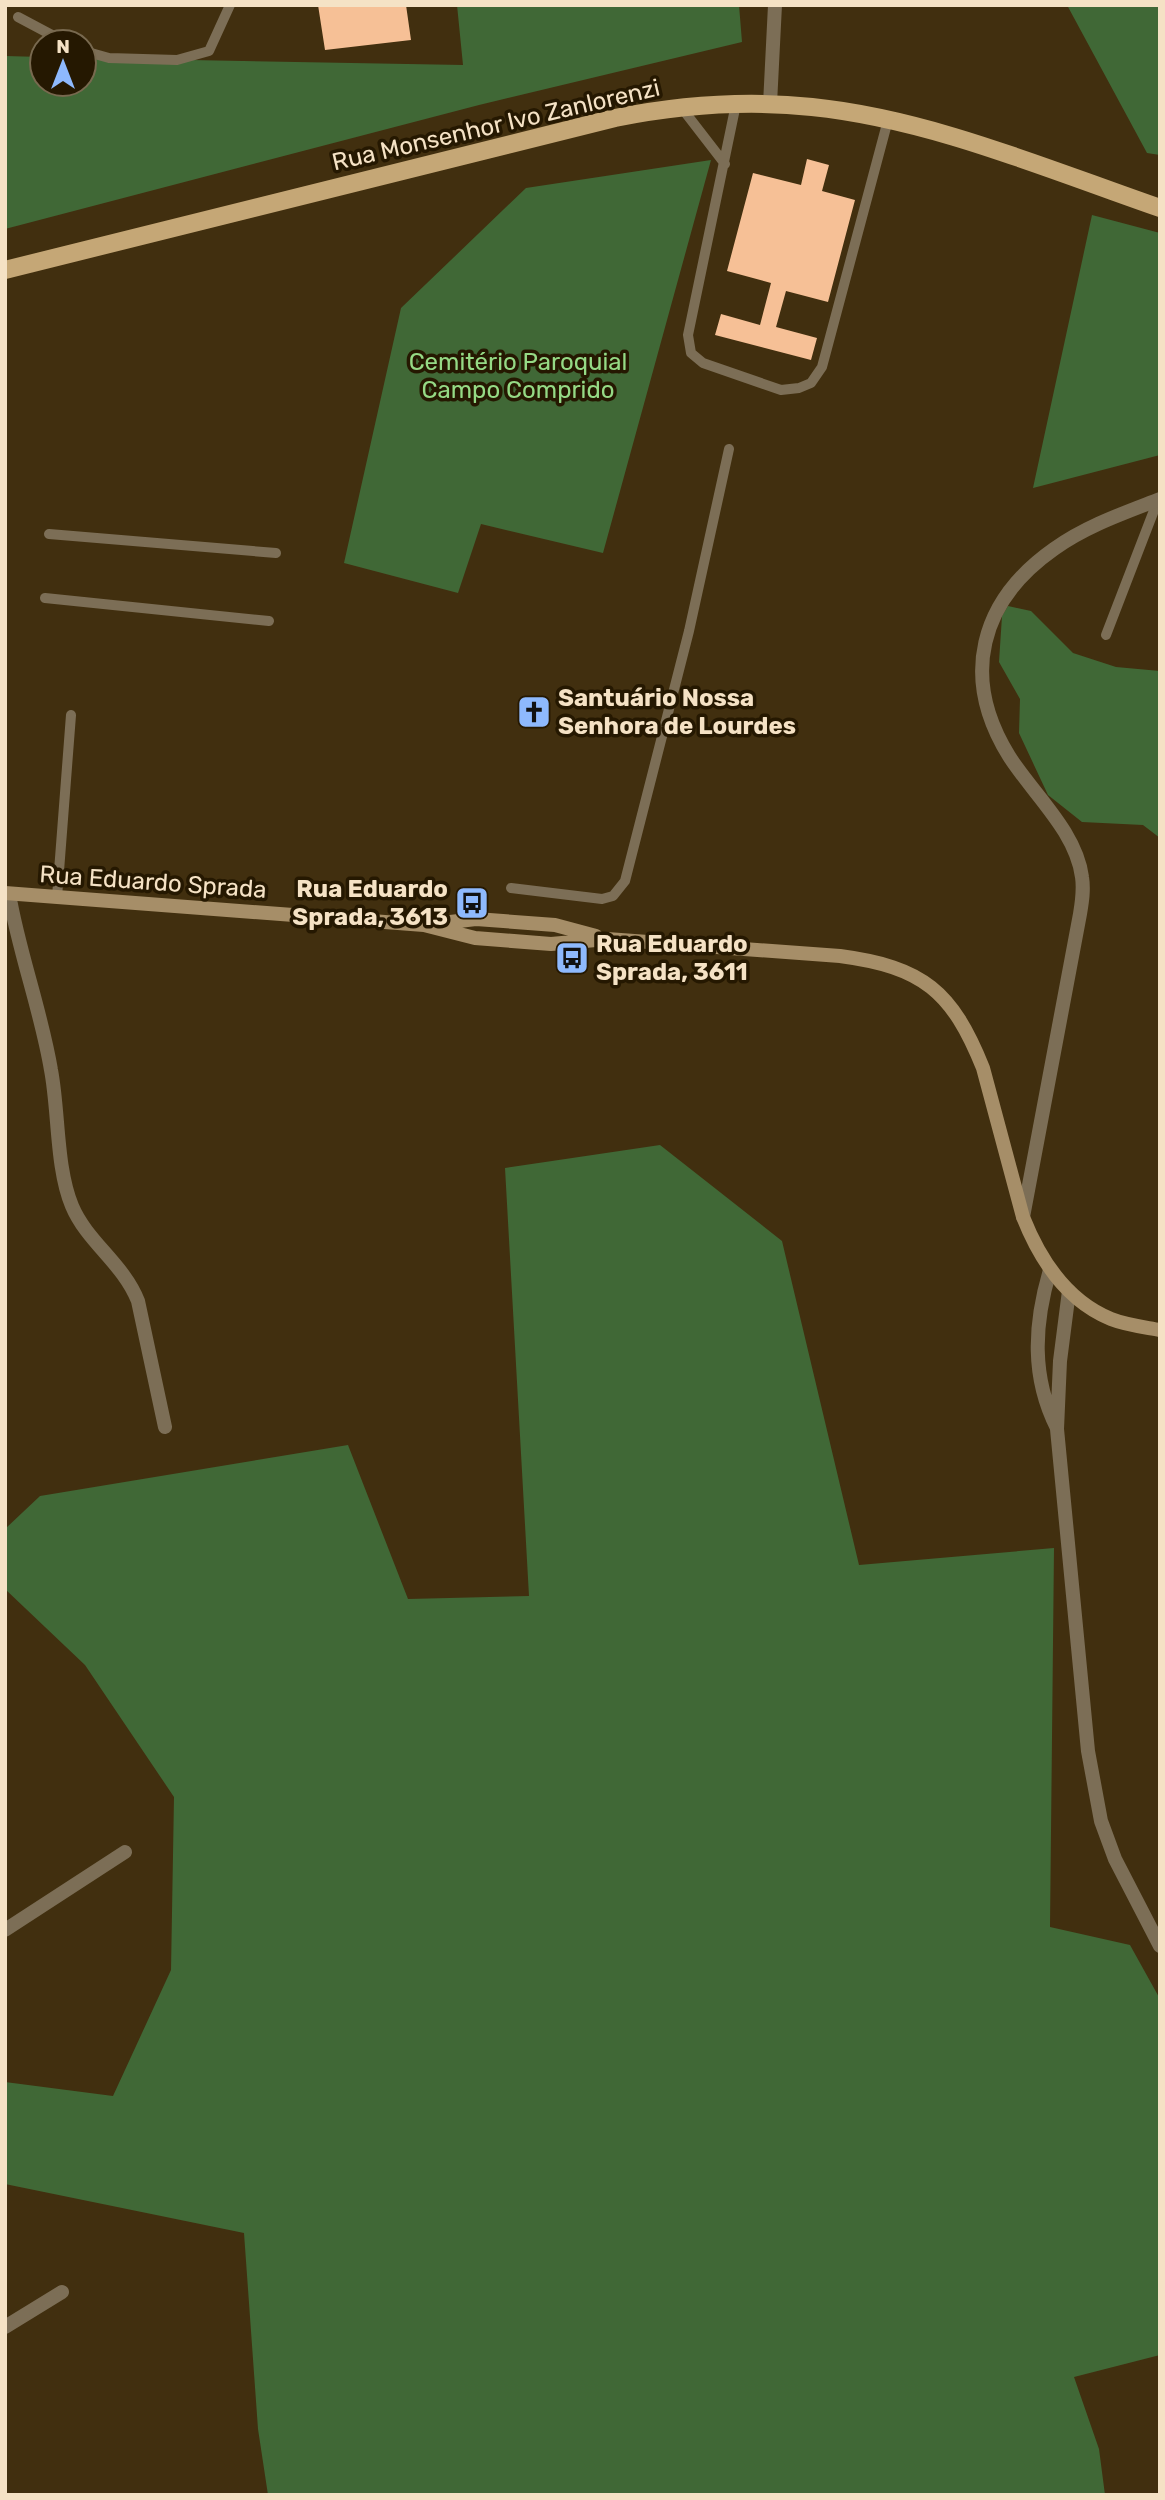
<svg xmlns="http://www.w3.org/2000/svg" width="1165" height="2500" font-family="Rubik,sans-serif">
<rect width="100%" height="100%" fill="#412f0f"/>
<path fill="#406836" d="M457 5H739L742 42 479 105 5 229V56L42 57V84H84V58L463 65Z
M1067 5H1160V155L1147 153Z
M711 160 603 553 481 524 458 593 344 563 401 308 526 188Z
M1092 215 1160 233V455L1033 488Z
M1008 606 1031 611 1073 653 1116 667 1160 671V838L1143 825 1082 822 1048 795 1019 733 1020 699 999 662 1002 616Z
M660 1145 782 1241 859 1565 1054 1548 1050 1927 1130 1945 1160 1999V2355L1074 2377 1099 2449 1105 2495H268L258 2429 244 2233 5 2184V2082L113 2096 171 1970 174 1797 85 1665 5 1589V1529L40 1496 348 1445 408 1599 529 1596 505 1168Z"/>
<path fill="#f6c096" d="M318 5H406L411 40 325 50Z
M807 159 829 165 822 191 855 200 828 302 786 291 776 327 817 338 811 360 715 335 721 314 760 325 771 283 727 271 753 173 801 185Z"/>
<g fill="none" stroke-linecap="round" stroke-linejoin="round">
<path stroke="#7c6e56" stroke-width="10" d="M18 17 65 42
M84 51 109 58 177 60 209 51 230 5
M736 104 688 335 691 353 703 363 781 390 799 388 811 383 822 367 888 120
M681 107 725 164
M49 534 276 553
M45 598 269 621
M1106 635 1158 500
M511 888 602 899 613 896 625 881 689 631 729 449
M57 897 71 715"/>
<path stroke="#7c6e56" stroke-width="14" d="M770 104 775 5
M9 894C19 953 41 1010 51 1070 59 1112 56 1168 72 1206 87 1242 123 1263 138 1301L165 1427
M1023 1217 1080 914C1082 902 1084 890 1082 877 1076 831 1033 794 1009 756 960 677 980 601 1054 549 1086 526 1124 513 1160 499
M1050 1270C1034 1324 1031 1377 1057 1428
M1069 1291 1060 1361 1057 1429 1088 1751 1101 1821 1115 1859 1160 1946
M5 1930 125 1852
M5 2327 62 2292"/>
<path stroke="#a68e68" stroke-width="14" d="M5 893 424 925 475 938 551 944 607 939 840 956C923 967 952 991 983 1068L1023 1217C1040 1260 1067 1301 1111 1319 1126 1325 1144 1327 1160 1330
M433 924 476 919 555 925 596 936"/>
<path stroke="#c5a776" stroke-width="18" d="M5 270 615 118C680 105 746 100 812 107 930 119 1047 169 1160 208"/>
</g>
<defs>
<symbol id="church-square" viewBox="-11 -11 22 22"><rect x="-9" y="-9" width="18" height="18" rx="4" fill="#8eb9fd" stroke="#251801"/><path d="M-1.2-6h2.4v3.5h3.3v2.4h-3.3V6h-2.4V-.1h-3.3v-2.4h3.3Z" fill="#111"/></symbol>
<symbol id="bus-square" viewBox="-11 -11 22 22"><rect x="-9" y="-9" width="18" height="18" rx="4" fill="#8eb9fd" stroke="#251801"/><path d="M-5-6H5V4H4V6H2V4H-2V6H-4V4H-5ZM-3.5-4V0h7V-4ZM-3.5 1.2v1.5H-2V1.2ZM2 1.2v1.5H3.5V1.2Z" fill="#111"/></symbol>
</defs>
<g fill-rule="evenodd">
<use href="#church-square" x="515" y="693" width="38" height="38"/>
<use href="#bus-square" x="453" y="884" width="38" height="38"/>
<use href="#bus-square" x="553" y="939" width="38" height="38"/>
</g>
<g text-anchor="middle" stroke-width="7" stroke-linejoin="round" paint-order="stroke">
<g font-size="24" fill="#f5e2c5" stroke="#251801">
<text transform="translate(496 125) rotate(-13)" y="8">Rua Monsenhor Ivo Zanlorenzi</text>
<text transform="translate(153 882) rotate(4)" y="8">Rua Eduardo Sprada</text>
</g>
<g font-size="24" fill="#95da85" stroke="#251801">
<text x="518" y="370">Cemitério Paroquial<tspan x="518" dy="28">Campo Comprido</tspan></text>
</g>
<g font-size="24" font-weight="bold" fill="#f5e2c5" stroke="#251801" text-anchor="start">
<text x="558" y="706">Santuário Nossa<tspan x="558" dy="28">Senhora de Lourdes</tspan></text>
<text x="448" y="897" text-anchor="end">Rua Eduardo<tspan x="448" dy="28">Sprada, 3613</tspan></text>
<text x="596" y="952">Rua Eduardo<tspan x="596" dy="28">Sprada, 3611</tspan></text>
</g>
</g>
<rect width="1165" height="2500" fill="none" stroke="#f5e2c5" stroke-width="14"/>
<g transform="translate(63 63)"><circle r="33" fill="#251801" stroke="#78694f" stroke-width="2"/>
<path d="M0-5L12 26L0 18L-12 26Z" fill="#8eb9fd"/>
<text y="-10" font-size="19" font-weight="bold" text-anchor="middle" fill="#f5e2c5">N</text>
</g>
</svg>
